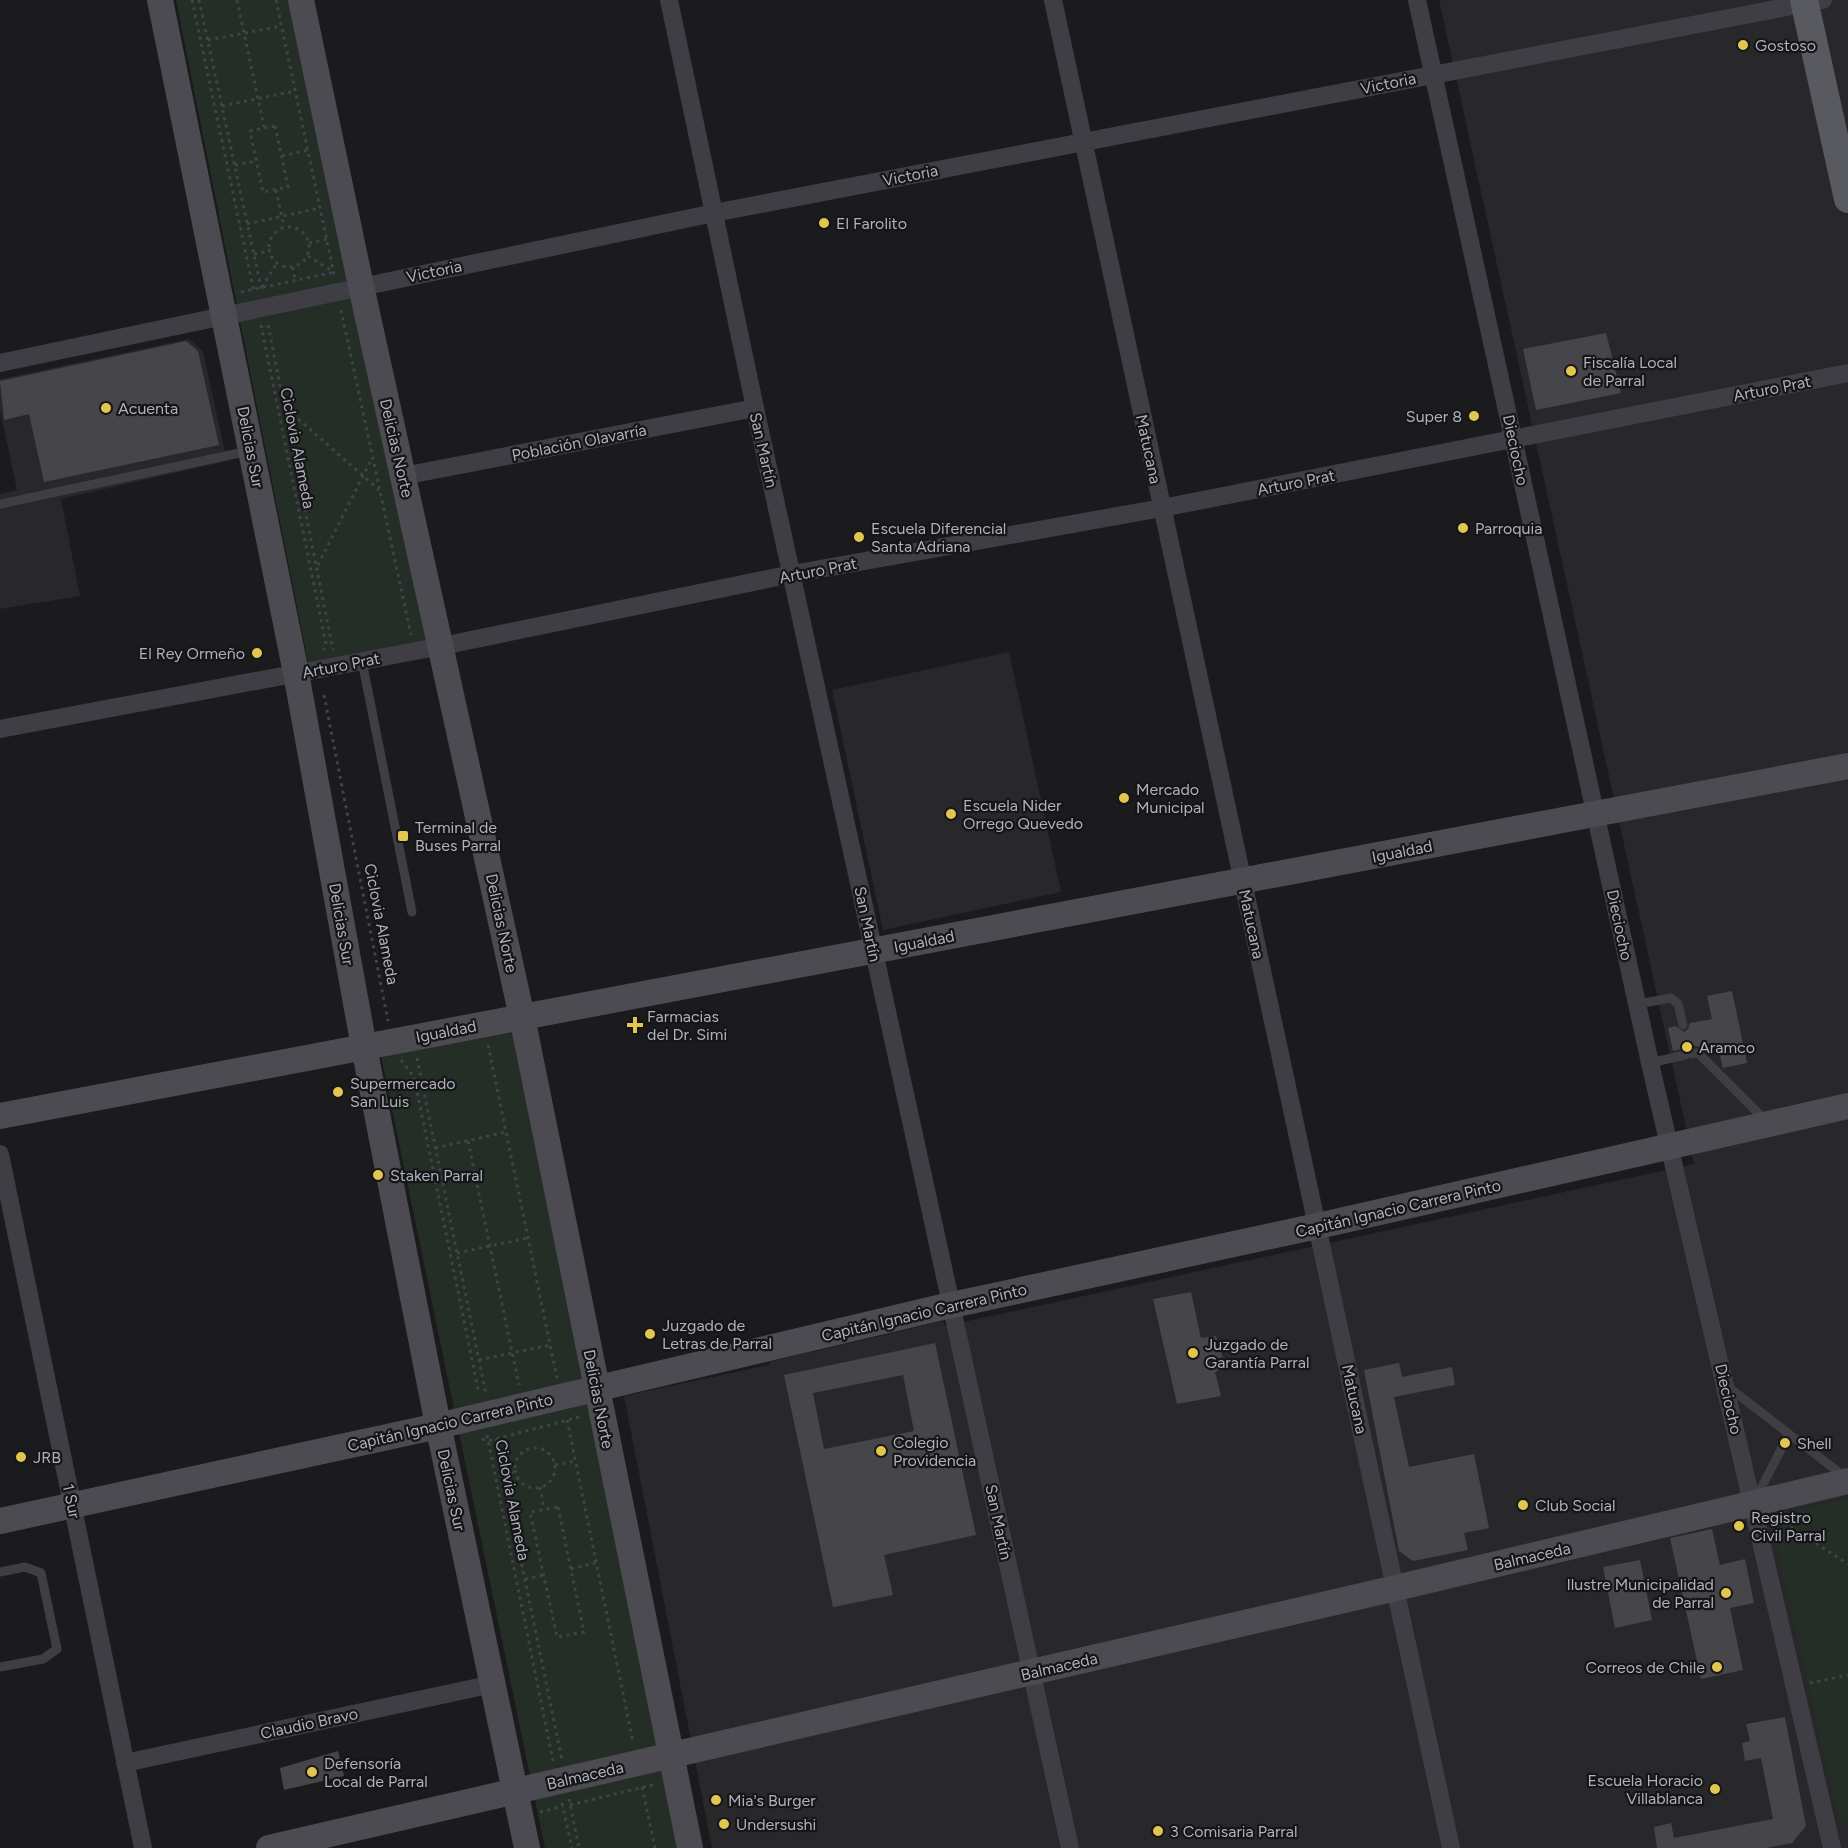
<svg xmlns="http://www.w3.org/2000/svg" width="1848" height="1848" font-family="Figtree,sans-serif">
<rect width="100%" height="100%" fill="#1b1b1d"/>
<path fill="#28272a" d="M1439 0H1848V1848H712L624 1396 769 1365V1362L943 1321 945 1326 1694 1164Z
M189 339 203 351 227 461 61 499 80 596 0 609V494L17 490 0 410V379Z
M1009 652 1061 892 883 930 832 690Z"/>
<path fill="#252d27" d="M176 0H289L427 640 308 662Z
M512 1033 678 1848H545L381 1056Z
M1848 1499V1824L1836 1810 1777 1549 1782 1524 1799 1509Z"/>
<path fill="#46464a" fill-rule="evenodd" d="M1606 333 1621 393 1536 410 1523 349Z
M186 341 198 351 219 445 44 482 29 414 4 420 0 381Z
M1732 991 1747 1063 1723 1068 1717 1044 1701 1047 1686 1044 1681 1049 1673 1051 1668 1028 1676 1026 1684 1032 1688 1029 1690 1023 1712 1019 1707 996Z
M1191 1292 1201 1338 1216 1336 1226 1367 1215 1372 1221 1396 1177 1404 1153 1299Z
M935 1343 976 1535 884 1555 893 1595 833 1607 784 1375ZM903 1375 914 1431 824 1449 813 1393Z
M1399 1363 1402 1377 1452 1367 1455 1385 1394 1397 1409 1467 1474 1454 1489 1528 1464 1533 1468 1550 1413 1561 1399 1551 1364 1370Z
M1712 1529 1720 1565 1745 1559 1754 1603 1730 1608 1743 1670 1701 1679 1670 1538Z
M1640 1560 1652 1620 1615 1628 1603 1567Z
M1785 1717 1806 1826 1792 1843 1766 1848H1657L1654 1827 1671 1823 1674 1838 1773 1819 1761 1758 1745 1761 1742 1743 1750 1741 1746 1724Z
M338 1751 344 1776 284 1790 280 1768Z"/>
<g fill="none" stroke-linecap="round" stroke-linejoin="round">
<path stroke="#424348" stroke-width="3" stroke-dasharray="3 4.5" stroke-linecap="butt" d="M192 0 254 292
M199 0 262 292
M237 0 264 127
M276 0 334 274
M208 40 281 26
M222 106 295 91
M275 126 288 187 263 192 250 131Z
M282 156 308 150
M235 165 256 161
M276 190 284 227
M247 224 320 208
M269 247a20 20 0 1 1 40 0a20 20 0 1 1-40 0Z
M309 243 327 239
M254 254 270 251
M308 256 332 271
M293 267 295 280
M262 287 277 263
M241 292 335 272
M341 310 411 635
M261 325 326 644 324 650
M268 325 333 650
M287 409 379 490
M318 565 372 458
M324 695 388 1021
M488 1045 557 1378
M417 1058 486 1394
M401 1060 414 1077 479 1394
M468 1141 519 1385
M435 1148 506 1132
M457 1253 528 1238
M479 1360 550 1345
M567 1420 633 1742
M487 1435 553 1761
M482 1439 488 1441 583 1416
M496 1439 562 1760
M515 1468a20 20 0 1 1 40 0a20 20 0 1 1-40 0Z
M555 1465 575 1461
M503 1475 516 1472
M540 1487 544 1509
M558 1507 584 1632 557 1637 530 1512Z
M1778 1519 1848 1564
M571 1569 595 1563
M525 1579 544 1575
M1810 1683 1848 1675
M642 1787 655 1848
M569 1799 579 1848
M562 1803 572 1848
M570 1805 656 1784
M540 1812 563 1806"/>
<path stroke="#3e3e44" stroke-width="9" d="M0 504 249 451
M362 661 412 912
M1638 1004 1671 998 1678 1004 1683 1025
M1650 1063 1685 1055 1688 1050 1692 1054 1698 1053 1766 1121
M1727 1386 1845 1477
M1756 1498 1789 1434
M0 1572 25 1567 41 1573 57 1649 43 1659 0 1667"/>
<path stroke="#3e3e44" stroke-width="18" d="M669 0 755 408 1070 1848
M1053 0 1451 1848
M1417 0 1650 1063 1832 1848
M0 363 714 213 1823 0
M403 476 755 408
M0 729 442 646 792 574 1162 508 1848 373
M0 1154 143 1848
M125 1763 493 1684"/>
<path stroke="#4b4b51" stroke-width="26" d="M160 0 296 673 364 1047 435 1410 527 1848
M301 0 361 286 522 1017 690 1848
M0 1116 1848 766
M0 1521 438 1426 938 1308 1331 1223 1848 1106
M269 1848 1396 1588 1848 1481"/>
<path stroke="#595960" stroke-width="28" d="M1804 0 1848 199"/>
</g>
<g fill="#e1c64f" stroke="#161618" stroke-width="2">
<circle cx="1743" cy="45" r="6"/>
<circle cx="824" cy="223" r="6"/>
<circle cx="1571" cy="371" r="6"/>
<circle cx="106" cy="408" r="6"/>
<circle cx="1474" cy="416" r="6"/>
<circle cx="1463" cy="528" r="6"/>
<circle cx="859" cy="537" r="6"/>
<circle cx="257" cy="653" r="6"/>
<circle cx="1124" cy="798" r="6"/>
<circle cx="951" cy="814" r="6"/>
<rect x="397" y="830" width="12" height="12" rx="3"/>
<path d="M632 1016h6v6h6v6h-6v6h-6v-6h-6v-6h6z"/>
<circle cx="1687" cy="1047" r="6"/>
<circle cx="338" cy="1092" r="6"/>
<circle cx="378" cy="1175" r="6"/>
<circle cx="650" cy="1334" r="6"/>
<circle cx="1193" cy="1353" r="6"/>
<circle cx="1785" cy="1443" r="6"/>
<circle cx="881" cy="1451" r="6"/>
<circle cx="21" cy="1457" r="6"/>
<circle cx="1523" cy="1505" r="6"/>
<circle cx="1739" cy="1526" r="6"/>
<circle cx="1726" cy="1593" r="6"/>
<circle cx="1717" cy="1667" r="6"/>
<circle cx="312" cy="1772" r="6"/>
<circle cx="1715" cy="1789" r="6"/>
<circle cx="716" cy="1800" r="6"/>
<circle cx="724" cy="1824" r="6"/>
<circle cx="1158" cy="1831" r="6"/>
</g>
<g text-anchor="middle" stroke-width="4.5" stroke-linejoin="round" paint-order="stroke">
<g font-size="16" fill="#afb1bb" stroke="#161618" text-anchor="start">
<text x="1755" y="51">Gostoso</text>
<text x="836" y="229">El Farolito</text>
<text x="1583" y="368">Fiscalía Local<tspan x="1583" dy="18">de Parral</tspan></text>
<text x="118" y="414">Acuenta</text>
<text x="1462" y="422" text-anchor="end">Super 8</text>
<text x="871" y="534">Escuela Diferencial<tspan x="871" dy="18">Santa Adriana</tspan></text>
<text x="1475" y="534">Parroquia</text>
<text x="245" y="659" text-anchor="end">El Rey Ormeño</text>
<text x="1136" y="795">Mercado<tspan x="1136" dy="18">Municipal</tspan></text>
<text x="963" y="811">Escuela Nider<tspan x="963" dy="18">Orrego Quevedo</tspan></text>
<text x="415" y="833">Terminal de<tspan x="415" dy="18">Buses Parral</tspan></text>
<text x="647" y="1022">Farmacias<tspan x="647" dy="18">del Dr. Simi</tspan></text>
<text x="1699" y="1053">Aramco</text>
<text x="350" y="1089">Supermercado<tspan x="350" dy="18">San Luis</tspan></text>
<text x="390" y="1181">Staken Parral</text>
<text x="662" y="1331">Juzgado de<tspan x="662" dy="18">Letras de Parral</tspan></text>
<text x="1205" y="1350">Juzgado de<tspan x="1205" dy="18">Garantía Parral</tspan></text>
<text x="893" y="1448">Colegio<tspan x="893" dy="18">Providencia</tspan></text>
<text x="1797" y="1449">Shell</text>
<text x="33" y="1463">JRB</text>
<text x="1535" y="1511">Club Social</text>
<text x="1751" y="1523">Registro<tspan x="1751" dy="18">Civil Parral</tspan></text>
<text x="1714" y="1590" text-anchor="end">Ilustre Municipalidad<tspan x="1714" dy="18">de Parral</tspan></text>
<text x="1705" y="1673" text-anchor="end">Correos de Chile</text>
<text x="324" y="1769">Defensoría<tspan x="324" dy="18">Local de Parral</tspan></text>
<text x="1703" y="1786" text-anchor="end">Escuela Horacio<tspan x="1703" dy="18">Villablanca</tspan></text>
<text x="728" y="1806">Mia's Burger</text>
<text x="736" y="1830">Undersushi</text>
<text x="1170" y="1837">3 Comisaria Parral</text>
</g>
<g font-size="16" fill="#afb1bb" stroke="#161618">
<text transform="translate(1388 83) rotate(-11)" y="6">Victoria</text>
<text transform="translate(910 175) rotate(-11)" y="6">Victoria</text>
<text transform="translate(434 271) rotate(-12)" y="6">Victoria</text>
<text transform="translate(1772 388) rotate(-11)" y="6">Arturo Prat</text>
<text transform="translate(579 442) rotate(-11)" y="6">Población Olavarría</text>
<text transform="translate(251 447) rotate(79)" y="6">Delicias Sur</text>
<text transform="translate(298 448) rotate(79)" y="6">Ciclovia Alameda</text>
<text transform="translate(397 448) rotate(77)" y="6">Delicias Norte</text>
<text transform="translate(1149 449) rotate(78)" y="6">Matucana</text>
<text transform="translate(764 450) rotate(77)" y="6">San Martín</text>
<text transform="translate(1516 450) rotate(78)" y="6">Dieciocho</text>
<text transform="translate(1296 482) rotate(-11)" y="6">Arturo Prat</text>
<text transform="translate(818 570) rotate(-11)" y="6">Arturo Prat</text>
<text transform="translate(341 665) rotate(-11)" y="6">Arturo Prat</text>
<text transform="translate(1402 851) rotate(-11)" y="6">Igualdad</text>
<text transform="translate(502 923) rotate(78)" y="6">Delicias Norte</text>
<text transform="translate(342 924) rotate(80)" y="6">Delicias Sur</text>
<text transform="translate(382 924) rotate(79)" y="6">Ciclovia Alameda</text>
<text transform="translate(868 924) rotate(78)" y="6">San Martín</text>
<text transform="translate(1252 924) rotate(78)" y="6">Matucana</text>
<text transform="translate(1620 925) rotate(78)" y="6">Dieciocho</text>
<text transform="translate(924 941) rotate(-11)" y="6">Igualdad</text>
<text transform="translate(446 1031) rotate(-11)" y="6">Igualdad</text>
<text transform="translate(1398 1208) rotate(-13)" y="6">Capitán Ignacio Carrera Pinto</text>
<text transform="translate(924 1312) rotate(-13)" y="6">Capitán Ignacio Carrera Pinto</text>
<text transform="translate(599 1399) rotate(79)" y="6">Delicias Norte</text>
<text transform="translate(1355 1399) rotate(78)" y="6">Matucana</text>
<text transform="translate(1729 1399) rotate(77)" y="6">Dieciocho</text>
<text transform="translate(450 1422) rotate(-13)" y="6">Capitán Ignacio Carrera Pinto</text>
<text transform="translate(452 1490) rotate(78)" y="6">Delicias Sur</text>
<text transform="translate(513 1500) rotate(79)" y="6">Ciclovia Alameda</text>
<text transform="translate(72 1501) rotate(78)" y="6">1 Sur</text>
<text transform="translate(999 1522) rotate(78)" y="6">San Martín</text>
<text transform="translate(1532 1556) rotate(-13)" y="6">Balmaceda</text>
<text transform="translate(1059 1666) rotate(-13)" y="6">Balmaceda</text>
<text transform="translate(309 1723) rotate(-12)" y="6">Claudio Bravo</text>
<text transform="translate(585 1775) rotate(-13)" y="6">Balmaceda</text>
</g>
</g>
</svg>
